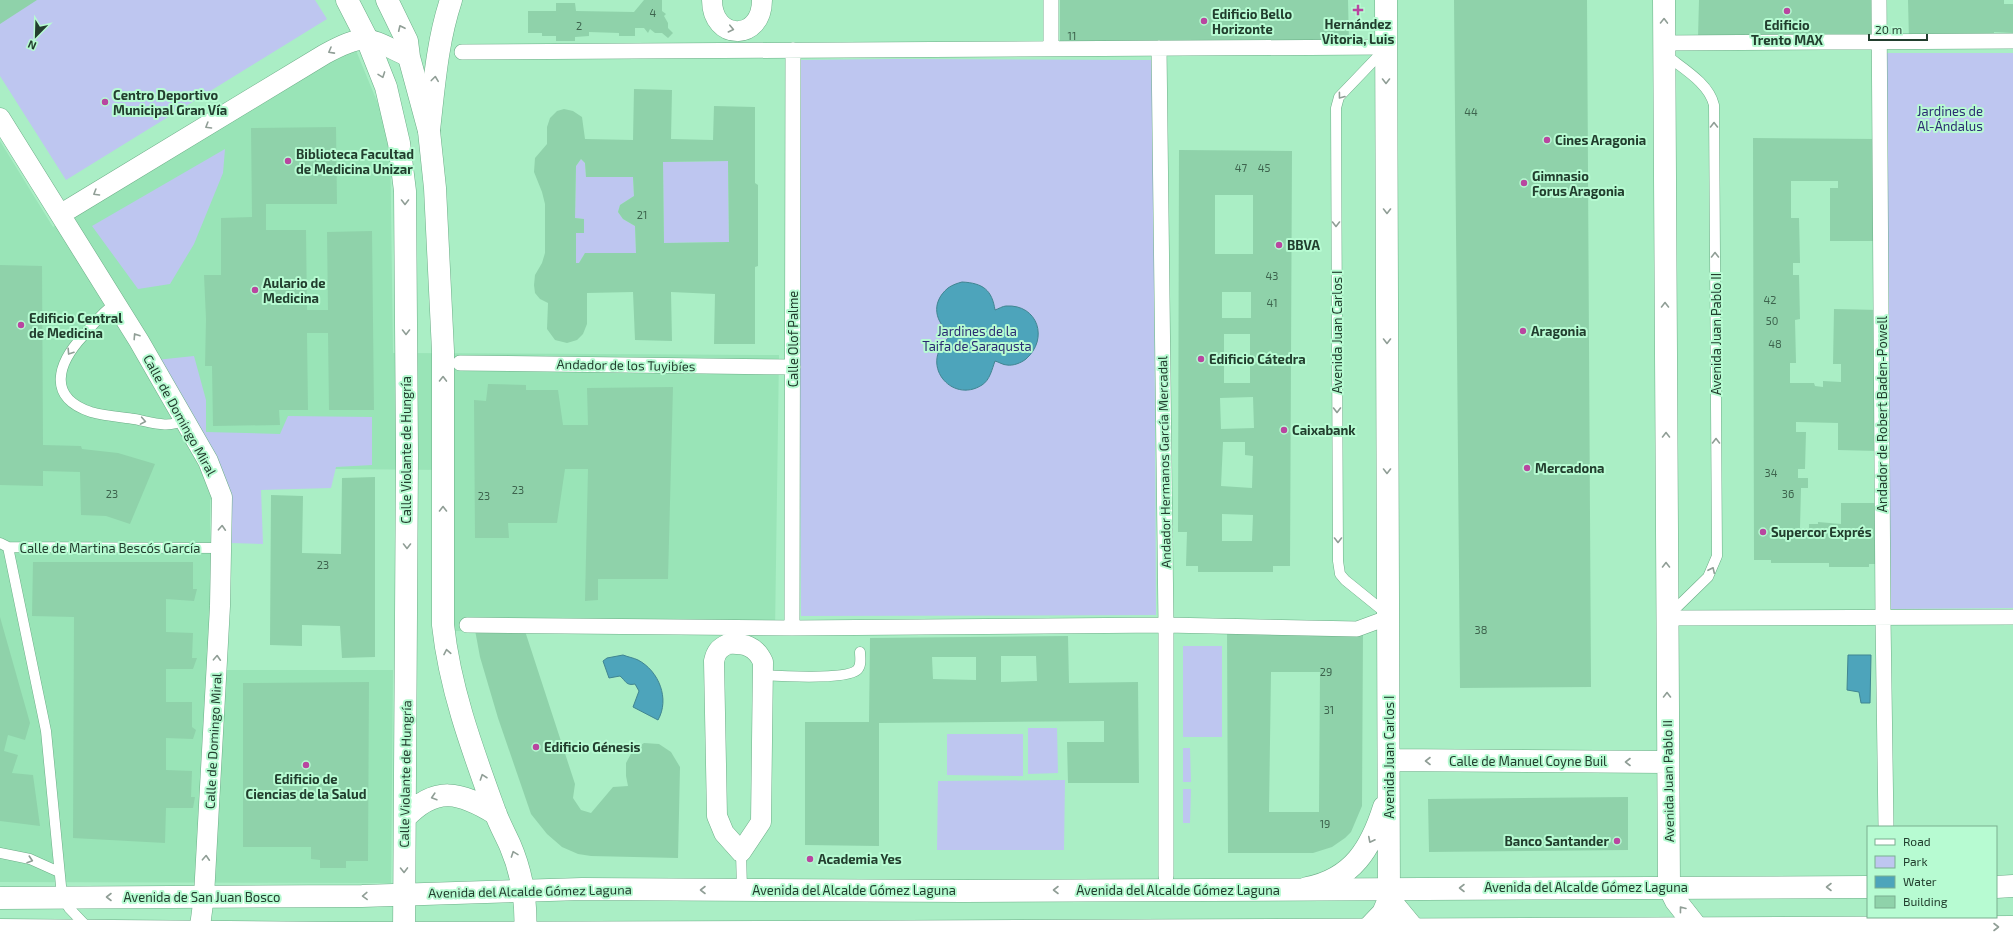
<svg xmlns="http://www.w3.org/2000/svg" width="2013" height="934" font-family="'Exo 2',sans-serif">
<rect width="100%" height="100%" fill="#aaeec5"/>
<path fill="#99e4b7" d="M355 48 390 133 393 353 779 355 775 632 451 631 447 470 238 468 210 500V548L224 670H393L391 883 0 882V141L53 227 103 198 295 79Z"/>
<path fill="#bec6f0" d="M0 0H315L327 19 66 180 0 76Z
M1885 53H2013V608L1891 609Z
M896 59 1153 60 1156 615 801 616 798 60Z
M225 149 223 173 194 244 170 284 138 289 92 226Z
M581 159 585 163 586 177H633L634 196 620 205 618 212 623 219 635 226 636 253H585L579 263H576V233H583L584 219 575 218 576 166Z
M728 161 729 242 664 243 663 162Z
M194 356 206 400V432L280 434 288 416 372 417V465L336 467 331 488 261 490 263 544 231 543 156 360Z
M1183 646H1222V737H1183Z
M1028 728H1057L1058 773 1028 774Z
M947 734H1023V776L947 775Z
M1183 748H1190L1191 782H1183Z
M1065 780 1064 850H937L938 781Z
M1183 789H1191L1190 823H1183Z"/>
<path fill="#4da4bb" stroke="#408591" d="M962 282C983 283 992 290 995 310 998 309 1003 306 1006 306 1038 304 1049 339 1026 359 1021 363 1013 366 1007 365 1003 365 999 362 995 361 992 369 990 380 982 385 951 405 916 362 952 335 935 323 930 303 948 288 952 285 958 283 962 282Z
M623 655C628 657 634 658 638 660 659 671 670 699 658 720L633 707 639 691 635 684C626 686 626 681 620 676L609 678 603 661 607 658Z
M1848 655H1871L1870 703H1861L1859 692 1847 690Z"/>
<path fill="#8fd2aa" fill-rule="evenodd" d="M0 0H37L0 24Z
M644 0H662V11L666 14 664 16 668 23V28L673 33 668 38 662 33H655L650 29 648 33 644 28H635V36H619V33L589 32V36L575 37V41H556V36H542V33H528V11H556V3H575L576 11 634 12Z
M1060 0H1348L1349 43H1060Z
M1454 0H1587L1591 687 1460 688Z
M1699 0H1875V39L1698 38Z
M1908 0H2004V4H2013V33L1994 32V40L1909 41Z
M634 89 672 90 671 139 713 140 714 106 755 107V183L758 185V266L755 267V344H714L715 294 671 292 672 341 635 340 633 292 587 293V324L583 334 577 340 567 343 555 340 547 329 548 303 540 299 535 293 534 285 535 275 542 263 545 253V204L542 192 534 172 535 158 547 144V127L550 118 557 111 564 109 573 111 582 117 585 139 633 140ZM581 159 585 163 586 177H633L634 196 620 205 618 212 623 219 635 226 636 253H585L579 263H576V233H584V219L575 218 576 166ZM728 161 729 242 664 243 663 162Z
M336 127 337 204H266V230H306L307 310H328L327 232 372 231 374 410H329L328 333H307L308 410H279L280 425 213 426 212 366H205L206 319 204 275H221V218L252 217 251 128Z
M1753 138 1877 139V241H1830V188H1838V181H1791V218H1799L1800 263H1793V275H1799L1800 319 1795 320 1796 363H1790V383H1814L1815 386 1823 387V381L1841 382V364H1833L1834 309 1880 310 1878 451 1838 450V423L1796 422V432H1806L1805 469H1798V478H1808V488H1801L1800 528H1809V524H1818V522L1841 524V503H1880V564H1869V567H1829V563H1771V560H1754Z
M1179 150 1292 151 1290 566H1273V572H1198V566H1186L1187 532H1178ZM1215 195H1253V254H1215ZM1222 292H1251V318H1222ZM1224 334H1250V383H1224ZM1253 397 1254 428 1221 429 1220 398ZM1223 442H1245V455L1253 456 1252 488 1221 486ZM1222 514 1253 515 1252 541H1222Z
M0 265 42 266 43 445 81 446 82 449 118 453 155 464 130 524 106 516 81 515 80 472 43 471V486L0 485Z
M488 384 526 385V390H558L563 425H588L587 388 673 387 668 579H598V600L585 601 588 469H565L557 523H508L509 538H475L474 400 486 401Z
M375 477V657L342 658 340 626 302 625V646L270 645 271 495 303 496 302 553 341 554 342 478Z
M33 562H193V589H197L194 601 166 599V632L193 633 192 658H197L193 669H166V702H192V727L196 730 193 739 166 738V770L192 771 191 797H195L193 808H166L165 843 73 838 74 617 32 616Z
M0 617 30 723 25 740 8 735 4 751 18 755 12 773 33 775 40 826 0 821Z
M1227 629 1363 631 1362 806 1351 832 1345 838 1332 847 1313 853H1228ZM1271 672H1320L1319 812H1269Z
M475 630 525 631 575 784 573 798 581 810 591 813 613 787 628 786 626 776V763L633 750 644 743 659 744 671 752 680 767 678 858 591 856 578 854 562 847 547 834 531 814 498 718 480 657Z
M1068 636 1069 683 1138 682 1139 783H1068L1067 742H1104V721L879 723V846L805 845V722H869L870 638ZM1001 656H1036L1037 681 1001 682ZM932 657H976V680L933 679Z
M369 682 368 861H346V868H320V860L311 859V847H243V683Z
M1628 797V850L1429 852 1428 799Z"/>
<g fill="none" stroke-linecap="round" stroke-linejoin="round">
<defs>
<path id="service" d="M1384 50 1339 97 1336 108 1338 561 1340 574 1345 580 1387 614
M1666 55C1682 68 1709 83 1714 105L1717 556 1708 577 1669 615
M115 304C102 312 93 325 83 336 58 363 46 397 91 412 105 416 120 417 134 419 151 422 168 429 184 420
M0 543 8 547 221 548
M8 547 46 731 62 896 69 908 89 929
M763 675C779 676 846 680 857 670 862 665 860 658 860 652
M741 852 742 890
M0 853 30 859 59 872"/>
<path id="pedestrian" d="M1879 0 1883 618 1886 827
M1663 43 2013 41
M1159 48 1166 625V876
M1051 49V0
M462 52 1386 47
M460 363 793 367
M1667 618 2013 617
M467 625 792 628 1166 625 1357 629 1387 618
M792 628 793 50"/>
<path id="minor" d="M712 0C712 41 762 42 762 0
M0 118 139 341 208 461 222 497 220 606 204 896 199 934
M61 214 325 54C368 31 368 38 409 57
M728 644C744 643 756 646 763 662L761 822 741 852 724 833 717 816 714 661C716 652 719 648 728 644Z"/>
<path id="tertiary" d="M1664 0 1669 887 1676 901 1702 934
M429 130C434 87 437 42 451 0
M1389 760 1667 762
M1307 888C1353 879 1371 848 1384 807
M1389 899 1413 928
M1363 934 1383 913 1389 899 1386 0"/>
<path id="secondary" d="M347 0 367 39 386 87 399 143 405 191 407 455 404 934
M387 0 407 41 409 57 429 131 435 188 443 351V625C450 690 473 751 495 812 499 823 505 834 510 845 522 873 527 903 525 934
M405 818C436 785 460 792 496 814"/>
<path id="primary" d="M1996 887 2013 886
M0 898 362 896 582 889 963 891 1868 887
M0 930 340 933 800 932 2013 927"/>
</defs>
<use href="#service" stroke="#6cad87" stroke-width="11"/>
<use href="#pedestrian" stroke="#6cad87" stroke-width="16"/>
<use href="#minor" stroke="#6cad87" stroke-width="21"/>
<use href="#tertiary" stroke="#6cad87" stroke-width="23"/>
<use href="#secondary" stroke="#6cad87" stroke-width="23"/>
<use href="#primary" stroke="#6cad87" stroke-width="23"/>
<use href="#service" stroke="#fff" stroke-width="10"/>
<use href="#pedestrian" stroke="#fff" stroke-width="15"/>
<use href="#minor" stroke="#fff" stroke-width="20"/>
<use href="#tertiary" stroke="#fff" stroke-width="22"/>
<use href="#secondary" stroke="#fff" stroke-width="22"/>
<use href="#primary" stroke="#fff" stroke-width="22"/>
</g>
<defs><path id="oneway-chevron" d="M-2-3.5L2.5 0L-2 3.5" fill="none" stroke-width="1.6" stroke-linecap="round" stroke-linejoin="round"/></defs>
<g stroke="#909e96">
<use href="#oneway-chevron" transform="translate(1664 21) rotate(-89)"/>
<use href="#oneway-chevron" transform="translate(401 28) rotate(-115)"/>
<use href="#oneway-chevron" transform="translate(731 29) rotate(13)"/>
<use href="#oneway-chevron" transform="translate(331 51) rotate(151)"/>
<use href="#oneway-chevron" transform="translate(382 75) rotate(70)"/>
<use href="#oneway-chevron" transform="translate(435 79) rotate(-83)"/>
<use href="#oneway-chevron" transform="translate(1386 81) rotate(90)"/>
<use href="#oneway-chevron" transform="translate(1341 96) rotate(127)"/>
<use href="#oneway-chevron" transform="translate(1714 125) rotate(-90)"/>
<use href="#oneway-chevron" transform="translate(208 126) rotate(149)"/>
<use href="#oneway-chevron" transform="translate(96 193) rotate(149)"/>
<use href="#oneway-chevron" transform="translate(405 202) rotate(90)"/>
<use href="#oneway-chevron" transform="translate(1387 211) rotate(90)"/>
<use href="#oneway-chevron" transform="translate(1336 224) rotate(90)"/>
<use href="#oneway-chevron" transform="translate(1715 255) rotate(-90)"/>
<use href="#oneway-chevron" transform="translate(1665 305) rotate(-90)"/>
<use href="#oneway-chevron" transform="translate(406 332) rotate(90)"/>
<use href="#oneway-chevron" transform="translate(136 336) rotate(-123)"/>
<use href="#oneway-chevron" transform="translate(1387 341) rotate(90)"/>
<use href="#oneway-chevron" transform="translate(70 352) rotate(123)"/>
<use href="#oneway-chevron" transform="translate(443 379) rotate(-89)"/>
<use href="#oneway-chevron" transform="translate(1337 410) rotate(90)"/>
<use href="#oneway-chevron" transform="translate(143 421) rotate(10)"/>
<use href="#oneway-chevron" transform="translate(1666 435) rotate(-90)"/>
<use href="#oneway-chevron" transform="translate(1716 441) rotate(-90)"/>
<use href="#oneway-chevron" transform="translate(1387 471) rotate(90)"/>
<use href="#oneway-chevron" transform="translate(443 509) rotate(-90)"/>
<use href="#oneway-chevron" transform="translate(222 528) rotate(-87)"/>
<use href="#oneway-chevron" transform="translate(1338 540) rotate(90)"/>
<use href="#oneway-chevron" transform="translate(407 546) rotate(90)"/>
<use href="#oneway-chevron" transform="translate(1666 565) rotate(-90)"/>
<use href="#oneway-chevron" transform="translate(1712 570) rotate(-65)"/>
<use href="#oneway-chevron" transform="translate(447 652) rotate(-101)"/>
<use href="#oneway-chevron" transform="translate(217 658) rotate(-87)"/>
<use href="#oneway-chevron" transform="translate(1667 695) rotate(-90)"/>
<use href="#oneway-chevron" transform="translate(1428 761) rotate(-180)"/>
<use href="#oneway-chevron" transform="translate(1628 762) rotate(180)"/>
<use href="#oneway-chevron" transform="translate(483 777) rotate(-109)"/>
<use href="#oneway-chevron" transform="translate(434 797) rotate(163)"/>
<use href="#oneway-chevron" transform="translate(1371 840) rotate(117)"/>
<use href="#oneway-chevron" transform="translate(514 854) rotate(-110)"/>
<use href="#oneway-chevron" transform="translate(206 858) rotate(-87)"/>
<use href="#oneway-chevron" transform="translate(30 860) rotate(18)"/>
<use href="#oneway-chevron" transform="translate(404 870) rotate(89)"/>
<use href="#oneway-chevron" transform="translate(1829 887) rotate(-180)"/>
<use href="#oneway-chevron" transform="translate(1462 888) rotate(180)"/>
<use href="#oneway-chevron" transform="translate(703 890) rotate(180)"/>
<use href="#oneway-chevron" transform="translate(1056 890) rotate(180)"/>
<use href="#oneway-chevron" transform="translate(365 896) rotate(178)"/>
<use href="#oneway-chevron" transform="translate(109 897) rotate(180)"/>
<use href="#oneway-chevron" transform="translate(1682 909) rotate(-128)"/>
<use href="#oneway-chevron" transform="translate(1996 927)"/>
</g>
<g fill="#b946a0" stroke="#b7fbd2" stroke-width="1.5">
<path d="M1356 4h4v4h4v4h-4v4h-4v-4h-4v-4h4z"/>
<circle cx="1787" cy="11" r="4"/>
<circle cx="1204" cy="21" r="4"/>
<circle cx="105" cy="102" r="4"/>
<circle cx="1547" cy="140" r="4"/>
<circle cx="288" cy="161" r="4"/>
<circle cx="1524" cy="183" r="4"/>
<circle cx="1279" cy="245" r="4"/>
<circle cx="255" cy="290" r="4"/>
<circle cx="21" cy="325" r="4"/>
<circle cx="1523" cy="331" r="4"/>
<circle cx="1201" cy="359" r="4"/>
<circle cx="1284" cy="430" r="4"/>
<circle cx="1527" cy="468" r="4"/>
<circle cx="1763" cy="532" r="4"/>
<circle cx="536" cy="747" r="4"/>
<circle cx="306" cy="765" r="4"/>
<circle cx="1617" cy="841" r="4"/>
<circle cx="810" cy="859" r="4"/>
</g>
<g text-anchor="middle" stroke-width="4" stroke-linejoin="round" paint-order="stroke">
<g font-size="11" fill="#3d634d">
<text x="653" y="17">4</text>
<text x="579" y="30">2</text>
<text x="1072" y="40">11</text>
<text x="1471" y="116">44</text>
<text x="1241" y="172">47</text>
<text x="1264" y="172">45</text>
<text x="642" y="219">21</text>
<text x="1272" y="280">43</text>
<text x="1770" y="304">42</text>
<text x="1272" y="307">41</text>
<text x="1772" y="325">50</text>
<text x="1775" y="348">48</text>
<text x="1771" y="477">34</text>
<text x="518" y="494">23</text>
<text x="112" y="498">23</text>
<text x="1788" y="498">36</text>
<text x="484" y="500">23</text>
<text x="323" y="569">23</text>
<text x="1481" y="634">38</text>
<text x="1326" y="676">29</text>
<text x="1329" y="714">31</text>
<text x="1325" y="828">19</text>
</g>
<g font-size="13" font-weight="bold" fill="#223e2e" stroke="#b7fbd2" text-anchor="start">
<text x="1212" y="19">Edificio Bello<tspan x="1212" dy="15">Horizonte</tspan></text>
<text x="1358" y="29" text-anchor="middle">Hernández<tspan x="1358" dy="15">Vitoria, Luis</tspan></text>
<text x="1787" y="30" text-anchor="middle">Edificio<tspan x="1787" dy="15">Trento MAX</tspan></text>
<text x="113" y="100">Centro Deportivo<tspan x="113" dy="15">Municipal Gran Vía</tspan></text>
<text x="1555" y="145">Cines Aragonia</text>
<text x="296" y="159">Biblioteca Facultad<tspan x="296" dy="15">de Medicina Unizar</tspan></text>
<text x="1532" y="181">Gimnasio<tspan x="1532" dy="15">Forus Aragonia</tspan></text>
<text x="1287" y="250">BBVA</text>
<text x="263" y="288">Aulario de<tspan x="263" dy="15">Medicina</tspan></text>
<text x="29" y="323">Edificio Central<tspan x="29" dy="15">de Medicina</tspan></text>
<text x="1531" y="336">Aragonia</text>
<text x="1209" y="364">Edificio Cátedra</text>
<text x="1292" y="435">Caixabank</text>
<text x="1535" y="473">Mercadona</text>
<text x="1771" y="537">Supercor Exprés</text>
<text x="544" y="752">Edificio Génesis</text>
<text x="306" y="784" text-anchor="middle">Edificio de<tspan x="306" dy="15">Ciencias de la Salud</tspan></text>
<text x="1609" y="846" text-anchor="end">Banco Santander</text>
<text x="818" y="864">Academia Yes</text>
</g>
<g font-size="13" fill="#2b2b72" stroke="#b7fbd2">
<text x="1950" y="116">Jardines de<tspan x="1950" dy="15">Al-Ándalus</tspan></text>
<text x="977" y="336">Jardines de la<tspan x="977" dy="15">Taifa de Saraqusta</tspan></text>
</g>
<g font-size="13" fill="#223e2e" stroke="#b7fbd2">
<text transform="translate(1337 332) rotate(-90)" y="5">Avenida Juan Carlos I</text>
<text transform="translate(1716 334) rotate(-90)" y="5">Avenida Juan Pablo II</text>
<text transform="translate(793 339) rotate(-90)" y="5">Calle Olof Palme</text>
<text transform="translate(626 365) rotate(1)" y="5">Andador de los Tuyibíes</text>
<text transform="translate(1882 414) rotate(-90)" y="5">Andador de Robert Baden-Powell</text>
<text transform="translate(180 415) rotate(61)" y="5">Calle de Domingo Miral</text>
<text transform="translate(406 450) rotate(-90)" y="5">Calle Violante de Hungría</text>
<text transform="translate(1164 462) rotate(-91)" y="5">Andador Hermanos García Mercadal</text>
<text x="110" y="553">Calle de Martina Bescós García</text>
<text transform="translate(213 741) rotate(-87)" y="5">Calle de Domingo Miral</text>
<text transform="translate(1389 757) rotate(-90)" y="5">Avenida Juan Carlos I</text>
<text x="1528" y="766">Calle de Manuel Coyne Buil</text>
<text transform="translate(405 774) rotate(-89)" y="5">Calle Violante de Hungría</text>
<text transform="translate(1668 781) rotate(-91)" y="5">Avenida Juan Pablo II</text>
<text x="1586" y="892">Avenida del Alcalde Gómez Laguna</text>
<text x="854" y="895">Avenida del Alcalde Gómez Laguna</text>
<text x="1178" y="895">Avenida del Alcalde Gómez Laguna</text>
<text transform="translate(530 891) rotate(-1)" y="5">Avenida del Alcalde Gómez Laguna</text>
<text x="202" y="902">Avenida de San Juan Bosco</text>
</g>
</g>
<rect x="1867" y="826" width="130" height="92" fill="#b7fbd2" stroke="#7baf90"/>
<rect x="1875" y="839" width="20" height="6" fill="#ffffff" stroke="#7baf90"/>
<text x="1903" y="846" font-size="12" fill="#223e2e">Road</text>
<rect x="1875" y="856" width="20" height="12" fill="#bec6f0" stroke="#7baf90"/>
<text x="1903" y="866" font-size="12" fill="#223e2e">Park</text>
<rect x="1875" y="876" width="20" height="12" fill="#4da4bb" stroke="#7baf90"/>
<text x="1903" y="886" font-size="12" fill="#223e2e">Water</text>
<rect x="1875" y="896" width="20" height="12" fill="#8fd2aa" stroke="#7baf90"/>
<text x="1903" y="906" font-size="12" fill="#223e2e">Building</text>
<g transform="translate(36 36) rotate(203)" stroke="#b7fbd2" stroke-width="3" paint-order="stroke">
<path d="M0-3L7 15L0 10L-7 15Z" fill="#223e2e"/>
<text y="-6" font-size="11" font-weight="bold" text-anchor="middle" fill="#223e2e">N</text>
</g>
<path d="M1869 34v6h58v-6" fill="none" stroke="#223e2e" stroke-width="2"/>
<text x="1875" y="34" font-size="12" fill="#223e2e" stroke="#b7fbd2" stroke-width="3" paint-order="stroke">20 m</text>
</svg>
